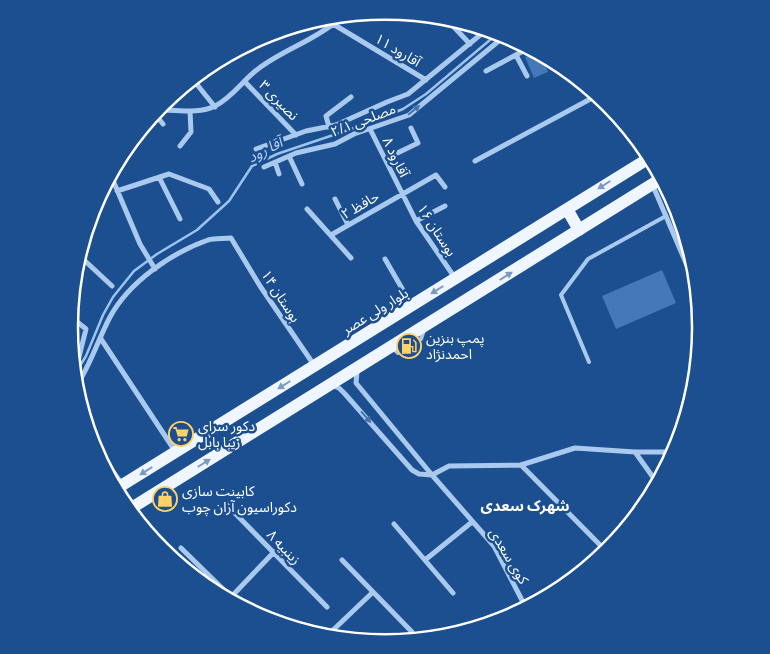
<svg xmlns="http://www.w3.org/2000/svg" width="770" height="654" font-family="Manrope,'Noto Sans Arabic',sans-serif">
<rect width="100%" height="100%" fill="#1b4f8f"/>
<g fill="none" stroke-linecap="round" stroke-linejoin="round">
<path stroke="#9cc4f0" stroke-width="2.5" d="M78 369 86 356 103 315 113 297 134 271 157 254 197 230 229 201 252 166 277 154 366 124 403 109 426 94 497 34"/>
</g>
<path fill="#4478b7" d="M534 54 544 61 548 72 534 78 525 57Z
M662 270 676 303 616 329 602 296Z"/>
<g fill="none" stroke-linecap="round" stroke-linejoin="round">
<path stroke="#a9c9ee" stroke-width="4" d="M393 348 398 353 401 351 421 339 424 330
M589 362 561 295 588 259 666 216"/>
<path stroke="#a9c9ee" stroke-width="5" d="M333 24 426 80
M451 24 470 44
M516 55 527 76
M486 71 527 49
M195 82 215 107
M245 82 296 135
M158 110C176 109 197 115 215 106 232 98 243 80 258 69 283 50 313 41 337 21
M155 114 163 124
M329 127 326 116 351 97
M370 129 416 221 455 278
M180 146 191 132 190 111
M256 149 306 131 336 125 387 102 408 94 485 31
M289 156 302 184
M385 159 418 143 411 128
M475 161 596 96
M275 162 279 174
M264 167 296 153 335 144 354 134 409 115 506 35
M159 177 180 219
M112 178 140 244 155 269
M653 186 689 270
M117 191 169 174 209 189 218 202
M335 199 348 225
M307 209 351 258
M416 221 445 206
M331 235 436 175 445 187
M83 259 112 286
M385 259 411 304
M71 317 86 329 77 365
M101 339 175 451
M80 380C92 360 99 338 110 317 129 282 171 253 208 240 215 238 224 239 231 238L260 286 314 365
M331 385 339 388 345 394 412 470 419 474 432 475 356 383 357 372
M92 443 122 484
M635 452 655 480
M521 465 607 552
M225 503 327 607
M394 524 453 593
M181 548 228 594
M342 560 412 632
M425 560 472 522
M231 597 274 552
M525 606 494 546 432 475 449 466 521 465 575 448 635 452H674
M331 632 373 592"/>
<path stroke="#f0f6ff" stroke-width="12" d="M567 209 579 230
M119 487 646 160
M133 507 659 180"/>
</g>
<defs><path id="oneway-solid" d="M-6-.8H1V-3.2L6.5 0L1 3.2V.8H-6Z" transform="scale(1.25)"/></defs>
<g fill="#4674ac">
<use href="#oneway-solid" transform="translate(414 110) rotate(-39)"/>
<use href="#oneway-solid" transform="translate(366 417) rotate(49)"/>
</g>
<g fill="#7b9ac1">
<use href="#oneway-solid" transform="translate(604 185) rotate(148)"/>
<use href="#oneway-solid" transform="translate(506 276) rotate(-32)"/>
<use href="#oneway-solid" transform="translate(437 290) rotate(148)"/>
<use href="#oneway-solid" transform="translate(284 385) rotate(148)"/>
<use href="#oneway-solid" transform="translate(204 463) rotate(-32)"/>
<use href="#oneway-solid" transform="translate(146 471) rotate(148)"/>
</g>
<defs>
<symbol id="fuel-ring" viewBox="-11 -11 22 22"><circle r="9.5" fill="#1b4f8f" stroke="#ffd166" stroke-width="1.5"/><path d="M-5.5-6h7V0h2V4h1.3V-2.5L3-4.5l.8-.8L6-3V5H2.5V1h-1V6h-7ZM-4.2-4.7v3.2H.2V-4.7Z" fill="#ffd166"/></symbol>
<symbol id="supermarket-ring" viewBox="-11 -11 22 22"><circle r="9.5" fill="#1b4f8f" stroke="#ffd166" stroke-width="1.5"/><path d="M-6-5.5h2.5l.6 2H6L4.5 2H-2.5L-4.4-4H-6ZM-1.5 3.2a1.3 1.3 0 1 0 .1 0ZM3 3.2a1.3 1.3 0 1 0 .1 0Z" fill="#ffd166"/></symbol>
<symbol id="shop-ring" viewBox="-11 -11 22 22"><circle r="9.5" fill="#1b4f8f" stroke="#ffd166" stroke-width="1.5"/><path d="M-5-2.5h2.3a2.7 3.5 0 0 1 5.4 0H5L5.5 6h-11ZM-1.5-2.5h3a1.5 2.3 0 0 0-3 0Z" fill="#ffd166"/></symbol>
</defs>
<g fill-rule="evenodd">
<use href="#fuel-ring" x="395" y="332" width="28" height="28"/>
<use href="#supermarket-ring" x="167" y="420" width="28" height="28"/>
<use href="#shop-ring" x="151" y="485" width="28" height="28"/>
</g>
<g text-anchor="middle" stroke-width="5" stroke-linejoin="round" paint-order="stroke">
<g font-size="14" fill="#fff" stroke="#1b4f8f">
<text transform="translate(398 50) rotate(31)" y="5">آقارود ۱۱</text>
<text transform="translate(279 100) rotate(46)" y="5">نصیری ۳</text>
<text transform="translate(363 120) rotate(-21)" y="5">مصلحی ۲/۱</text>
<text transform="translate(396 157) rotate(64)" y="5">آقارود ۸</text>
<text transform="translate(360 205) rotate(-30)" y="5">حافظ ۲</text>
<text transform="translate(437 230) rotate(57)" y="5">بوستان ۱۶</text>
<text transform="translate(281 296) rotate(57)" y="5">بوستان ۱۴</text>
<text transform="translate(375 311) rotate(-32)" y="5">بلوار ولی عصر</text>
<text transform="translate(284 547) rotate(46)" y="5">زینبیه ۸</text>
<text transform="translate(509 556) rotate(59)" y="5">کوی سعدی</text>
</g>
<g font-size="14" fill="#fff" stroke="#1b4f8f" text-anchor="start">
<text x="426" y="343">پمپ بنزین<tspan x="426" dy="16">احمدنژاد</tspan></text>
<text x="198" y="431">دکور سرای<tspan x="198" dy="16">زیبا بابل</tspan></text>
<text x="182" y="496">کابینت سازی<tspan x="182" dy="16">دکوراسیون آران چوب</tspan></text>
</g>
<g font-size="15" font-style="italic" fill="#b5d3f5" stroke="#1b4f8f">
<text transform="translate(265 150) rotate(-28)" y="5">آقا رود</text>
</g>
<g font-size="15" font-weight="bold" fill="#fff" stroke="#1b4f8f">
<text x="525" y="511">شهرک سعدی</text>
</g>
</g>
<path d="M0 0H770V654H0ZM78 327a307 307 0 1 1 614 0a307 307 0 1 1-614 0Z" fill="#1b4f8f" fill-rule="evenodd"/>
<path fill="none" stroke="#fff" stroke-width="2.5" d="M78 327a307 307 0 1 1 614 0a307 307 0 1 1-614 0Z"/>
</svg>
